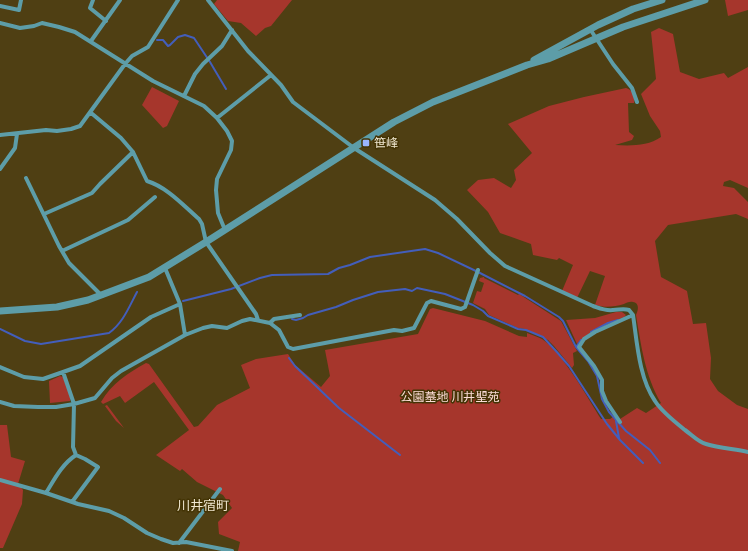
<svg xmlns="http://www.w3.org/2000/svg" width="748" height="551" font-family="'Fira Sans','Noto Sans JP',sans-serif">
<rect width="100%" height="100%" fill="#4f3f13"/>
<path fill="#a6362c" d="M217 0H292L271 26 265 28 256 36 241 23 228 21 214 4Z
M725 0H748V10L728 16Z
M659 28 673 34 680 72 699 79 724 73 728 78 748 67V188L730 180 724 182 723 186 734 188 748 202V219L736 214 668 225 655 241 661 277 687 291 693 324 706 323 711 358 710 379 718 391 737 405 748 409V551H238L240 542 219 534 218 522 232 508 223 495 197 482 182 469 180 471 156 455 189 430 154 382 125 403 120 396 103 404 101 402C112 383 128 373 146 363L149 364 194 427 198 426 217 405 250 388 241 365 256 359 288 354 295 365 321 387 330 376 325 350 418 334 430 309 433 308 485 321 519 336 527 337V333C532 335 538 337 542 339 563 353 587 397 601 419H610L613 417 614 419H620L637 408 646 413 661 403C645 376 641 345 636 315 638 311 640 303 633 302 630 301 626 303 624 304 614 307 605 308 595 305L605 276 590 271 577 298 562 291 573 265 559 258 557 260 533 255 531 244 500 233 488 212 467 190 478 180 494 178 511 188 516 180 514 170 532 153 508 124 549 106 584 97 626 88C633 90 635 97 634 103H628L629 132 634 136 632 140 615 145C631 146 648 146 661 137L660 131 650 116 641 94 656 79 651 32Z
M152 87 179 101 167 126 163 128 142 105Z
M484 277V278L518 295 519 294 561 321 577 351 573 353 574 365 572 368 554 346 548 340 525 329 518 328 489 315 485 309 473 303 477 291 481 292 484 283 479 281 480 278Z
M616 312H622L626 315 624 317C606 325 590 330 577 344L566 320 595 318Z
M60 376 63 377 70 397V401L50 403 49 381Z
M107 405 124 428 116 421 105 406Z
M0 425H7L11 457 25 461 18 484 23 490 22 504 3 548H0Z"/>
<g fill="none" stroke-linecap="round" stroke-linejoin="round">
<path stroke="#435ebb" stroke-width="2" d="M157 40H163L168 46 170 45 178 37 185 35 194 38 210 62 226 89
M183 301 231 289 260 278 272 275 328 274 339 268 350 265 370 257 425 249 438 253 478 272 525 296 559 317 563 321 576 347 588 361 597 376 602 399 609 412 626 431 650 450 660 463
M292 319 296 320 303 318 308 315 336 307 353 300 378 292 405 289 412 291 417 288 445 294 473 305 483 311 488 316 518 329 526 330 543 337 556 351 569 366 607 424 620 440 643 463
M0 329 25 341 41 344 109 333C123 323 129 307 137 292
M591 332 608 323 618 320
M576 347 581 340
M289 358 295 366 339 408 400 455
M616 421 619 438"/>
<path stroke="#5d9da8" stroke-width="4" d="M93 0 90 8 106 21
M208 0 248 51 281 85 293 102 354 148 435 200 457 219 490 253 505 266 593 306C599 308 605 311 613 310 619 310 623 308 629 310L633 315C637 342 639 378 655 401 662 412 675 422 685 430 692 435 698 442 706 444 719 448 734 449 748 452
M0 6 19 10 21 0
M0 23 20 28 34 26 42 23 59 27 75 32 153 81 204 106 217 118 227 131 232 141 231 150 217 179 216 190 218 213 225 230
M590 29 613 64 632 88 637 102
M91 41 120 0
M184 96 195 74 203 64 222 46 232 30
M90 112 121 138 133 152 147 181C167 187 184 206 199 219L202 224 206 242 256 314 258 320
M217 118 271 75
M0 135 46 130 57 131 71 129 80 126 125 64 132 56 148 47 178 0
M0 169 15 148 17 134
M26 178 59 246 69 263 102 296
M44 214 92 193 100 184 133 152
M62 251 128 220 155 197
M165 268 180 304 185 335
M270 323 274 319 300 315
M0 367 24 377 43 379 63 372 80 366 151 317 180 304
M0 402 14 406 38 407H56L74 404 95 398 112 378 121 371 185 335 203 328 212 326 227 328 242 321 250 319 270 323 279 330 288 347 293 349 394 330 402 331 414 328 427 303 431 301 461 309 465 307 478 270
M620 422 606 401 602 391V380L594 366 579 347 584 339 595 332 633 315
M0 480 46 493 78 504 109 511 124 518 147 533 161 539 173 543 186 542 232 551
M46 493C54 480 62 464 76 455L73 447 74 404 63 372
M72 502 98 467 85 459 76 455
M179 543 220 489"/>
<path stroke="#5d9da8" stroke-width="7" d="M534 60 598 25 633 9 662 0
M0 311 57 307 88 300 149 277 206 242 394 122 433 102 527 65 548 59 623 27 705 0"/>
</g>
<rect fill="#9ab5fd" stroke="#443405" stroke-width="1.5" x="362" y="139" width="8" height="8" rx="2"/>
<g text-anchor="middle" stroke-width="3" stroke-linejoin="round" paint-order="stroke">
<g font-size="12" fill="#f0e7d0" stroke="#443405" text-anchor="start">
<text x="374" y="147">笹峰</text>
</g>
<g font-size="12" fill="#fbdbd6" stroke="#443405">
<text x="450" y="401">公園墓地 川井聖苑</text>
</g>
<g font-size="13" fill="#f0e7d0" stroke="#443405">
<text x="203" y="510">川井宿町</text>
</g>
</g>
</svg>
